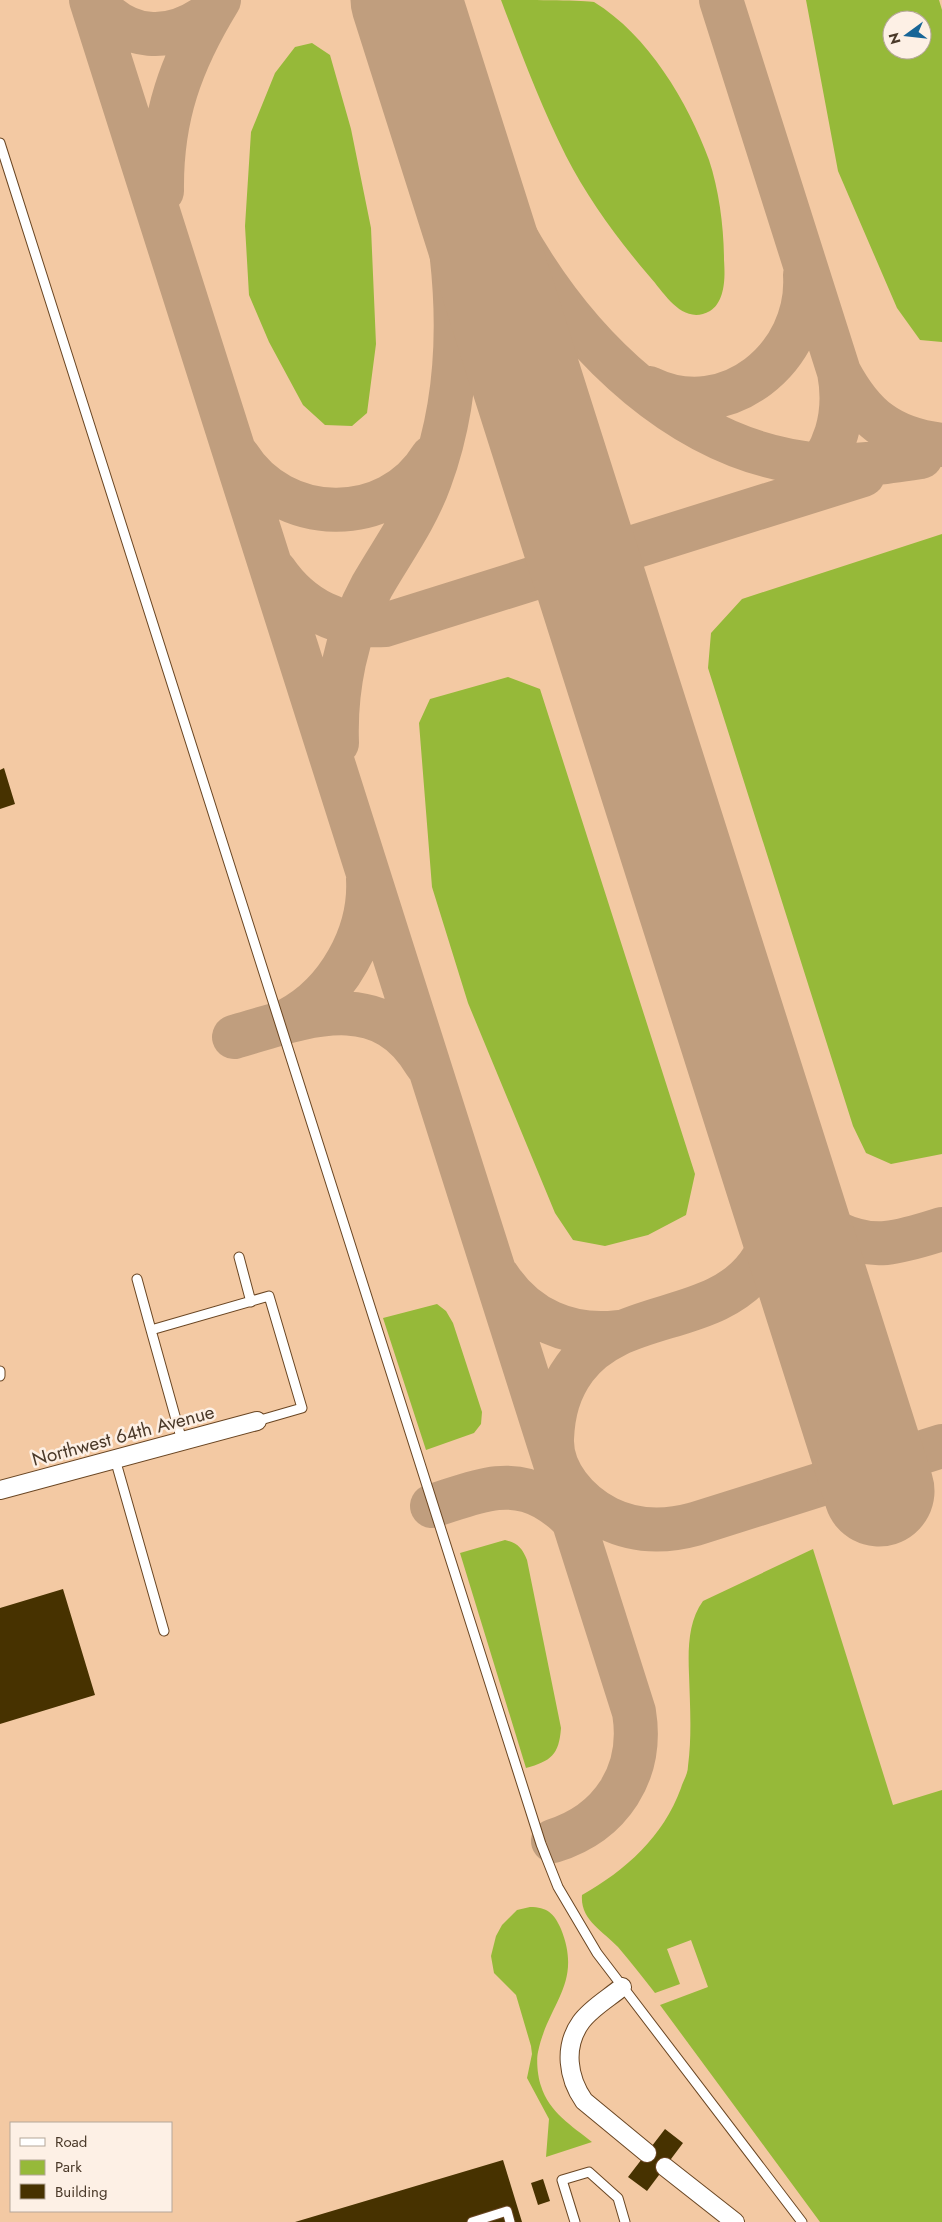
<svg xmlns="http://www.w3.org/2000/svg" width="942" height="2222" font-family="Jost,sans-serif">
<rect width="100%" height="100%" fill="#f3c9a3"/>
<path fill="#96b939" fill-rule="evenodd" d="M501 0C517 0 585 0 594 2 648 35 688 102 709 160 719 190 724 228 724 260 725 275 726 301 710 311 683 326 665 294 650 277 619 241 588 199 566 156 541 106 521 53 501 0Z
M806 0H939L942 10V342L920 340 897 308 838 171ZM892 20H922V50H892Z
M312 43 330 55 351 129 371 228 376 344 367 413 352 426 325 425 303 405 269 342 249 295 245 226 251 132 275 73 295 47Z
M942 534V1154L891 1164 866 1153 853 1126 708 668 711 633 742 599Z
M508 677 540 689 695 1174 686 1215 648 1235 605 1246 573 1240 555 1213 468 1003 432 887 419 723 430 699Z
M437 1304 446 1311 453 1323 482 1412 481 1424 474 1433 426 1450 383 1318Z
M505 1540C518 1543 522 1548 527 1560L561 1728C559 1755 551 1761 526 1768L460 1553Z
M813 1549 893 1805 942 1790V2222H820L660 2005 708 1987 691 1940 667 1949 680 1984 655 1993C643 1978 631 1962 618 1947 603 1931 580 1920 582 1895 626 1870 663 1837 681 1788 683 1781 688 1774 688 1766 692 1736 690 1705 689 1674 688 1650 688 1621 703 1601Z
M530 1907C547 1907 554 1913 561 1929 583 1984 548 2003 538 2052 536 2061 538 2078 541 2086 549 2112 572 2126 592 2142L546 2157 549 2119 527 2078 532 2054 531 2046 516 1995 494 1973 491 1956 496 1936 502 1925 517 1910Z"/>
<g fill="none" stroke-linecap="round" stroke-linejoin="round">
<path stroke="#c09e7e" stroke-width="44" d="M91 0 634 1712C644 1773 611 1823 553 1841
M93 0C125 42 171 44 212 12
M721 0 839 372C863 417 890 439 942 445
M431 41C455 104 479 169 511 228 575 344 684 455 823 465 856 467 888 462 921 457
M162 191C161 117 181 62 219 0
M649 388C727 426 810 357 805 275
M238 456C282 526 388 529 432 457
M804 484C836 455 847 414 839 372
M275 571C301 609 340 628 385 625L863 475
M337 743C335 690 346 633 372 586 392 551 416 519 430 480 488 323 436 155 395 0
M288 1020C338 994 371 934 368 879
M234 1037C303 1017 380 985 426 1064
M773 1155C781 1197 786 1229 758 1266 713 1327 620 1307 575 1368 559 1390 553 1412 552 1439 551 1473 578 1503 607 1518 635 1532 666 1532 695 1524L942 1446
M777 1165C783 1178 788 1192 797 1203 816 1227 854 1246 886 1243 905 1241 923 1235 942 1229
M499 1278C526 1319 570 1338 618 1332
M432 1506C471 1494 507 1476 545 1498 557 1505 567 1512 575 1523"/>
<path stroke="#c09e7e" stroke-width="111" d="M406 0 879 1491"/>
</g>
<path fill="#473200" d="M4 768 15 804 0 809V770Z
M63 1589 95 1695 0 1724V1608Z
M665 2129 683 2143 647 2191 628 2177Z
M503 2160 522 2222H295Z
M543 2179 550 2201 538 2205 531 2183Z"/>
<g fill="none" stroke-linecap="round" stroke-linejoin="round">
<defs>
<path id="service" d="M0 143 541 1844 558 1887 597 1953 802 2222
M239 1257 251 1302
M137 1279 151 1330
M0 1371V1376
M182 1441 151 1330 269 1296 302 1408 257 1421
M115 1459 164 1631
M472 2222 507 2211 510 2222
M575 2222 562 2180 589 2172 618 2198 625 2222"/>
<path id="minor" d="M0 1490 257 1421
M622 1987C609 1998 591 2008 581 2022 563 2047 568 2078 584 2101L647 2153
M665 2167 735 2222"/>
</defs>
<use href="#service" stroke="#6a4623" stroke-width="11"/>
<use href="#minor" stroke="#6a4623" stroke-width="20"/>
<use href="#service" stroke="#fff" stroke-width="9"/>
<use href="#minor" stroke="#fff" stroke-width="18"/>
</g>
<g text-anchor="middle" stroke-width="5" stroke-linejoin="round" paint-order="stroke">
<g font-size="19" fill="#4a3929" stroke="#fdf0e5">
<text transform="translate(123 1435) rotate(-15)" y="7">Northwest 64th Avenue</text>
</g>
</g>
<rect x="10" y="2122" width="162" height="90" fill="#fdf0e5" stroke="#b5a79a"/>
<rect x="20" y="2138" width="25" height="8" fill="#ffffff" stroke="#b5a79a"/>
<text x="55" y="2147" font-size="15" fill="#4a3929">Road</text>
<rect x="20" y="2160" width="25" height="15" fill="#96b939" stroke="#b5a79a"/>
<text x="55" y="2172" font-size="15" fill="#4a3929">Park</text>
<rect x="20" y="2184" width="25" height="15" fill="#473200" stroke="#b5a79a"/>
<text x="55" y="2197" font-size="15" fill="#4a3929">Building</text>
<g transform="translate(907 35) rotate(255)"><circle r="24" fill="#fdf0e5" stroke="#b5a79a"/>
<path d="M0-4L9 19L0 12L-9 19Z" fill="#176597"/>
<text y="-8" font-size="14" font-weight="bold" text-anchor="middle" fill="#4a3929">N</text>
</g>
</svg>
